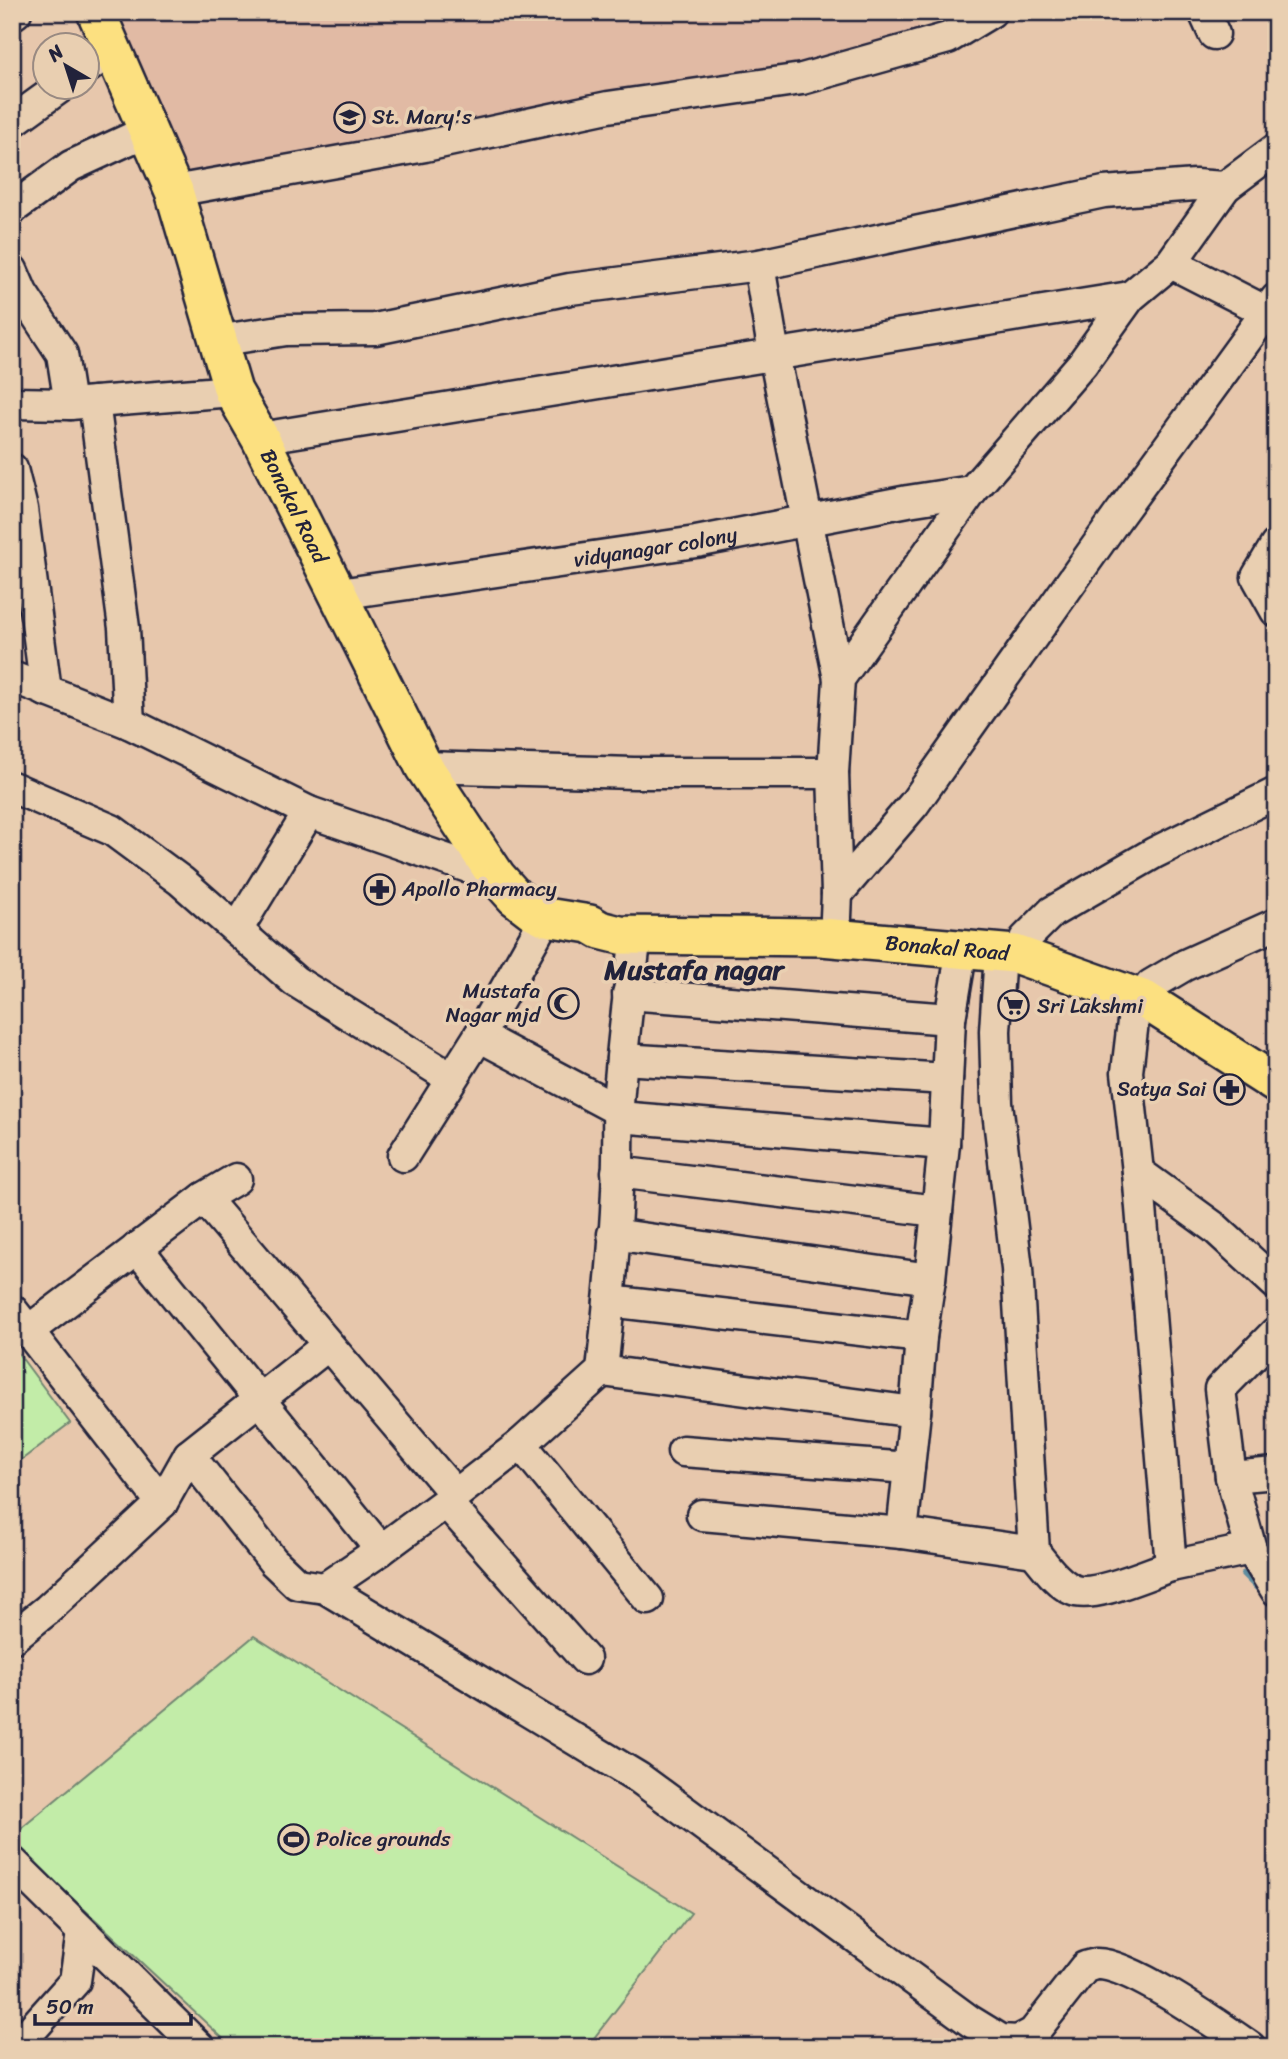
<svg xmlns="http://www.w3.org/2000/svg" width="1288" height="2059" font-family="Sriracha,sans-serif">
<rect width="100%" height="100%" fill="#e7c7ac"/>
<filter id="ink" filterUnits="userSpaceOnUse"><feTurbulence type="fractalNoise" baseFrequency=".0143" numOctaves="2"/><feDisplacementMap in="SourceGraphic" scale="14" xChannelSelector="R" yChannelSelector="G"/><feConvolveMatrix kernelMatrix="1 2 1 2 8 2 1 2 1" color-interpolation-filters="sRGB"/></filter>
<g filter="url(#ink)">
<path fill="#e1baa4" d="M102 12H914L925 43 178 190Z"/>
<path fill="#c2eca8" stroke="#728772" stroke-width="2" d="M12 1345 70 1423 12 1467Z
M254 1636 691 1913 587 2047H232L12 1842V1836Z"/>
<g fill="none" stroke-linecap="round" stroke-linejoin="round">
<path stroke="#5f8ea0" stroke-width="6" d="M1243 1574 1276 1607"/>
<defs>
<g id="minor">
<path d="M1204 12 1214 34"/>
<path d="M12 15 16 12"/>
<path d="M88 67 113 48"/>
<path d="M12 122 59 88"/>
<path d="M174 191 425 146 608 107 802 79 948 38 991 12"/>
<path d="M12 209 71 166 147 131"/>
<path d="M1171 263 1267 312 1276 318"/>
<path d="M759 265 774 354 839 679"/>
<path d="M12 270 22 293 62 354 70 404"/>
<path d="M217 341 286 330 375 329 570 289 759 265 1104 192 1195 185 1225 187"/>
<path d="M94 402 124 628 129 723"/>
<path d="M12 403 70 404 233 391"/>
<path d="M260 438 1130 297"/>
<path d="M12 469 22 509 46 691"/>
<path d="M1276 545 1257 577 1276 611"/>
<path id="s1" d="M339 594 696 542 908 501 972 491"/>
<path d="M12 677 129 723 309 812 497 877"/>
<path d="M424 767 634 773H833"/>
<path d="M12 787 112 830 181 881 295 981 451 1078"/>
<path d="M837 894 914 804 1118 516 1276 299"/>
<path d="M836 917 837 894 833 773 839 679 972 491 1082 364 1130 297 1171 263 1225 187 1276 149"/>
<path d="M237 930 309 812"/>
<path d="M636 935C631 975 626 1016 622 1057 621 1074 618 1093 618 1110 620 1197 611 1285 602 1371L521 1444 446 1502 381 1550 325 1588 639 1778 970 2021 1001 2040 1018 2041 1033 2033 1085 1967C1089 1966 1092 1965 1096 1964 1128 1962 1221 2027 1250 2047"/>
<path d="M1025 939 1052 912 1154 853 1276 793"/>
<path d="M1000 953 995 1031 997 1103 1017 1269 1034 1552C1045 1565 1057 1583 1073 1590 1093 1599 1149 1573 1171 1566L1138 1172 1127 1072 1136 996"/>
<path d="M1151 985 1185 965 1276 924"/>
<path d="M628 994 950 1019"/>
<path d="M479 1036 618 1110"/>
<path d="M622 1059 947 1079"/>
<path d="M619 1117 944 1144"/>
<path d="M403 1156 479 1036 546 917"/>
<path d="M617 1172 937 1211"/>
<path d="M1138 1172 1215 1228 1276 1284"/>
<path d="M204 1198 455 1494"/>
<path d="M613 1234 930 1279"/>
<path d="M137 1248 381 1550"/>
<path d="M609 1301 921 1337"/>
<path d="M12 1310 162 1503"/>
<path d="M28 1331 204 1198 236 1179"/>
<path d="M602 1371 915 1412"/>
<path d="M521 1444 648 1599"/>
<path d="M683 1451 909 1468"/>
<path d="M189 1455 273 1561 297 1584 325 1588"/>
<path d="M1231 1477 1276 1473"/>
<path d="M446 1502 585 1659"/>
<path d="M702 1515 902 1533 1034 1552"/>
<path d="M902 1533 915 1412 921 1337 930 1279 944 1144 950 1019 962 948"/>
<path d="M1251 1549 1276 1590"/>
<path d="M1171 1566 1251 1549 1231 1477 1220 1389 1276 1332"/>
<path d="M12 1638 47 1610 162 1503 189 1455 328 1345"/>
<path d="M12 1862 199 2047"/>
<path d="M16 2047 75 1981 82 1932"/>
</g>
<g id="major">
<path id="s2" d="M96 12 174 191 233 391 260 438 424 767 497 877 515 897 532 910 546 917 590 924 600 930 620 935 821 937 1015 954 1145 1000 1276 1084"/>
</g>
</defs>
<use href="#minor" stroke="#22223b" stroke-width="35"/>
<use href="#major" stroke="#22223b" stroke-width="42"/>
<use href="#minor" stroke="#e9cfb1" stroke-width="30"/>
<use href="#major" stroke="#fce080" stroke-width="37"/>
</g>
</g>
<defs>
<symbol id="school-ring" viewBox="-11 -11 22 22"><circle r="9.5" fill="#e9cfb1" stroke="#22223b" stroke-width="1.5"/><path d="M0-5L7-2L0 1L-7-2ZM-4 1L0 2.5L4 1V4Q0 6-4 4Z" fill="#22223b"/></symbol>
<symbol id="pharmacy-ring" viewBox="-11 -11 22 22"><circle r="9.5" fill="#e9cfb1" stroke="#22223b" stroke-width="1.5"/><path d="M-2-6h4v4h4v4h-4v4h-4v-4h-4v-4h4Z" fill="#22223b"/></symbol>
<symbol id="mosque-ring" viewBox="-11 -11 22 22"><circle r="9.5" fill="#e9cfb1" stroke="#22223b" stroke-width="1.5"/><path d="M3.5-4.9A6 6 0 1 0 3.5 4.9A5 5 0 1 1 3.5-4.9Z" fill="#22223b"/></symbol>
<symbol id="supermarket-ring" viewBox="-11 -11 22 22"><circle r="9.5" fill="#e9cfb1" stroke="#22223b" stroke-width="1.5"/><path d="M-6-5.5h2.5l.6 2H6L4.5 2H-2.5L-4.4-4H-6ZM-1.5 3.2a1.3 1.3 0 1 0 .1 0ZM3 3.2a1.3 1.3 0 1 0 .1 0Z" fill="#22223b"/></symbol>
<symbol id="stadium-ring" viewBox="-11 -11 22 22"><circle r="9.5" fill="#e9cfb1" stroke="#22223b" stroke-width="1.5"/><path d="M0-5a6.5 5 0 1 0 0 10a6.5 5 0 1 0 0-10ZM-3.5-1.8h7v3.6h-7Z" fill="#22223b"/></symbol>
</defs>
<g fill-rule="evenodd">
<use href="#school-ring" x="332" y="100" width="35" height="35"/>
<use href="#pharmacy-ring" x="362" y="872" width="35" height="35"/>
<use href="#mosque-ring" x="546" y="986" width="35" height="35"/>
<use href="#supermarket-ring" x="996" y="988" width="35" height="35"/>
<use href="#pharmacy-ring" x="1212" y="1072" width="35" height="35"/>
<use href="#stadium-ring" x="276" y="1822" width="35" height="35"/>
</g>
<g text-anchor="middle" stroke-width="7" stroke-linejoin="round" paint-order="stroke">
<g font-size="21" fill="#22223b" stroke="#e9cfb1" text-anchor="start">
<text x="372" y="124">St. Mary's</text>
<text x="402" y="896">Apollo Pharmacy</text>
<text x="540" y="998" text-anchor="end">Mustafa<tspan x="540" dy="24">Nagar mjd</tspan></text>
<text x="1037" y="1013">Sri Lakshmi</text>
<text x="1206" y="1096" text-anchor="end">Satya Sai</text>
<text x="316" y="1846">Police grounds</text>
</g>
<g font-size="21" fill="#22223b" stroke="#e9cfb1">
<text dy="7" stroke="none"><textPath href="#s2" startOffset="534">Bonakal Road</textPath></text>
<text dy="7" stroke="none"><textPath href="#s1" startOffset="320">vidyanagar colony</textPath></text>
<text dy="7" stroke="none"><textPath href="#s2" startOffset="1426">Bonakal Road</textPath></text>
</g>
<g font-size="28" font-weight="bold" fill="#22223b" stroke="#e9cfb1">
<text x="694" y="979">Mustafa nagar</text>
</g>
</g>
<rect width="1288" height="2059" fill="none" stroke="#e9cfb1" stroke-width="42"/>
<rect x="21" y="21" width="1246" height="2017" fill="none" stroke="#22223b" stroke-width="2.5" filter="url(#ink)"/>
<g transform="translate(66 66) rotate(321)"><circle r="33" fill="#e9cfb1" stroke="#998a82" stroke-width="2"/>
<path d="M0-5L12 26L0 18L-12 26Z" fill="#22223b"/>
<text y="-10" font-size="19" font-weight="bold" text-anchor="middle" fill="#22223b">N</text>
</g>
<path d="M35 2014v10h156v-10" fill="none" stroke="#22223b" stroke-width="3.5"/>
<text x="46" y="2014" font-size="21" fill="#22223b" stroke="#e9cfb1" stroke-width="5" paint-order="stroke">50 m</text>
</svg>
